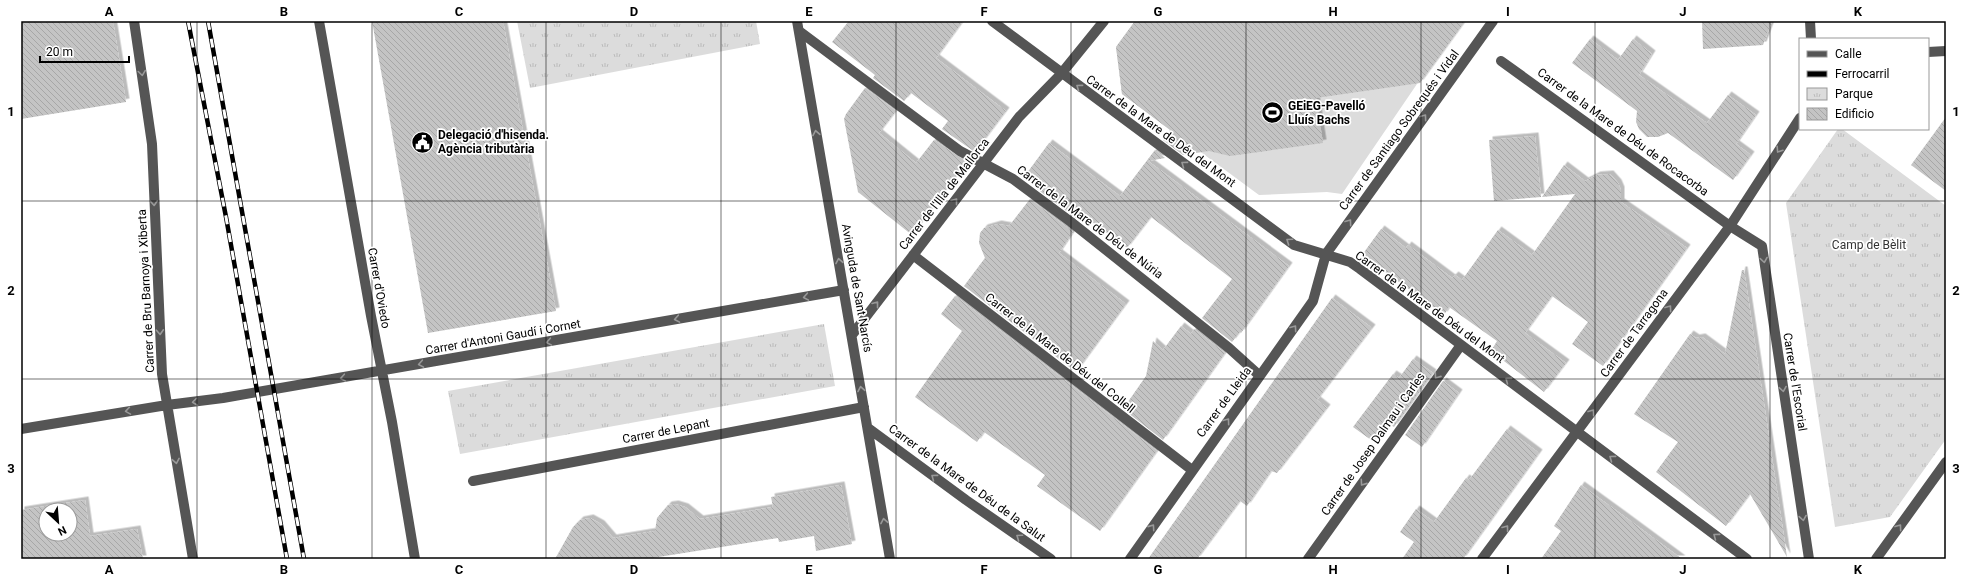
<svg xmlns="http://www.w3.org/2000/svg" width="1967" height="580" font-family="Roboto,sans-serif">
<defs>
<pattern id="park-tufts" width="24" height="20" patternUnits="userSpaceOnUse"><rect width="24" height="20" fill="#dcdcdc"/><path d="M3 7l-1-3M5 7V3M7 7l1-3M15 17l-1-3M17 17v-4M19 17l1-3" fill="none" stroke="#bbb"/></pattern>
<pattern id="building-back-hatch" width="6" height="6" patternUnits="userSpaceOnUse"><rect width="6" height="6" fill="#c4c4c4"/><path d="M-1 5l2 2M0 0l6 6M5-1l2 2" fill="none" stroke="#a7a7a7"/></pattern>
<filter id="shadow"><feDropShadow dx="3.5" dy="-3.5" stdDeviation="0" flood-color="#0004"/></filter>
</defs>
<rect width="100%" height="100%" fill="#fff"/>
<path fill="#dcdcdc" d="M1135 21H1465L1433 65 1417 84 1342 194 1327 192 1259 195 1122 94 1116 47Z"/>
<path fill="url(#park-tufts)" d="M517 21H756L760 44 530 88Z
M1838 129H1842L1946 206V439L1890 517 1835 527 1786 203Z
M824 324 835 386 460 454 448 391Z"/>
<path fill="url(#building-back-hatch)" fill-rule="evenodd" filter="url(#shadow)" d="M21 21H113L126 102 21 119Z
M372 21H503L556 311 428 333Z
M849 21H963L936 58 1006 111 975 152 942 129 948 121 911 93 904 101 873 78 875 75 832 42Z
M1135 21H1465L1420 83 1316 98 1323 143 1230 156 1209 151 1183 155 1163 140 1170 130 1122 94 1116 47Z
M1702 21H1772L1763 45 1703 49Z
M1590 39 1618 60 1633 39 1652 54 1639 75 1707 123 1728 95 1756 115 1736 144 1751 155 1733 180 1668 133 1658 137H1647L1639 129 1636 122 1637 111 1572 63Z
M865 88 896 111 879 133 916 163 934 140 967 162 912 235 858 192 844 119 846 114Z
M1946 117V191L1911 165Z
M1535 136 1541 197 1494 201 1489 140Z
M1049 143 1120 196 1155 150 1165 158 1148 161 1289 266 1241 333 1240 332 1232 342 1202 318 1232 279 1151 217 1127 248 1084 216 1081 222 1037 189 1036 187 1039 182 1027 173Z
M1564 165 1585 181 1597 175 1610 174 1618 183 1621 190V202L1687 248 1603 366 1572 344 1588 322 1552 296 1525 333 1566 363 1544 392 1491 351 1497 341 1449 307 1444 315 1362 255 1381 229 1406 248 1408 245 1452 278 1455 275 1462 280 1498 230 1532 255 1575 194 1542 197Z
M1030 199 1073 232 1059 253 1126 304 1076 372 964 286 985 258 979 243 980 233 984 228 998 224 1009 226Z
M1742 270H1744L1787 557 1750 494 1726 526 1656 472 1678 442 1634 414 1690 334 1696 338 1702 337 1725 354Z
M955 296 1157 451 1100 531 1037 486 1045 475 984 432 977 442 915 397 962 331 941 314Z
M1332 298 1372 328 1317 400 1327 408 1277 473 1271 471 1247 506 1240 501 1197 559H1148Z
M1181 326 1191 334 1194 329 1225 353 1163 440 1123 409 1146 376 1153 341 1163 350Z
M1413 359 1433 373 1394 427 1388 423 1374 442 1353 427 1393 374 1399 378Z
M1443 381 1459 393 1422 447 1405 435Z
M1507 429 1539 453 1463 559H1402L1414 542 1400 532 1416 509 1434 522 1466 478 1469 480Z
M841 485 852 544 816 551 814 536 779 542 778 538 646 559H555L573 527 580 520 590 518 601 524 613 538 655 531 657 518 668 505 675 504 685 507 700 519 773 507 771 497Z
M1581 485 1621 514 1682 559H1541L1561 531 1554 526Z
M85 500 90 536 137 529 143 559H21V510ZM46 510H70V534H46Z"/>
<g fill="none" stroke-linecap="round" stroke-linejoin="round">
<path stroke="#555" stroke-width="10" d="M134 21 152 144 162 374 193 559
M319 21 371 316 392 422 415 559
M797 21 890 559
M992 21 1294 245 1350 262 1360 269 1747 559
M1810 21 1811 39
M799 31 960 151 1013 179 1071 222 1229 348 1260 376
M1928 52 1946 51
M1501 61 1730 226 1762 246 1809 559
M913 255 1192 470
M852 335 1019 117 1061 74 1104 21
M868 428 966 500 1051 559
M21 429 167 405 223 398 844 290
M473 481 864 407
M1130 559 1313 301 1326 254 1493 21
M1308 559 1461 345
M1482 559 1730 226 1800 118
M1876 559 1946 462"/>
<defs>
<path id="rail" d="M188 21 226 217 287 559
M208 21 304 559"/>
</defs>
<use href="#rail" stroke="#000" stroke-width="4.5"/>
<use href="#rail" stroke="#fff" stroke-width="3" stroke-dasharray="9" stroke-linecap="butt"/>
</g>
<defs><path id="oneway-chevron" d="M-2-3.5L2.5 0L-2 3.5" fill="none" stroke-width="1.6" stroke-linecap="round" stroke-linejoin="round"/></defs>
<g stroke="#999">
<use href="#oneway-chevron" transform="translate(142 73) rotate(82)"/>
<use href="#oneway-chevron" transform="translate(1079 87) rotate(-144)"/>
<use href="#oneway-chevron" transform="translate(1424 117) rotate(-54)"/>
<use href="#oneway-chevron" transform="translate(816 133) rotate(-100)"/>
<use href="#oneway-chevron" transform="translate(1779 150) rotate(123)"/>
<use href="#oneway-chevron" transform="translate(1184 164) rotate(-144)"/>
<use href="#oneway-chevron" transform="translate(955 201) rotate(-52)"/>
<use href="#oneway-chevron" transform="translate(154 203) rotate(87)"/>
<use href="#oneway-chevron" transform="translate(1349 222) rotate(-54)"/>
<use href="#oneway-chevron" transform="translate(1289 241) rotate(-145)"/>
<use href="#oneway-chevron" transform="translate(1764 260) rotate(81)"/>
<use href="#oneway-chevron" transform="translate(839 261) rotate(-100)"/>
<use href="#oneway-chevron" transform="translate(806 297) rotate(170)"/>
<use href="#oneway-chevron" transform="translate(876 304) rotate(-52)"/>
<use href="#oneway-chevron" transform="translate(1669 308) rotate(-54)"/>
<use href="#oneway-chevron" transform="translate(677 319) rotate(170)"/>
<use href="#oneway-chevron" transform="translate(1294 328) rotate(-54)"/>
<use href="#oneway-chevron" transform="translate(160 332) rotate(87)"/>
<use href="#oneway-chevron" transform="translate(549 342) rotate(170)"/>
<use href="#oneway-chevron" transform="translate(421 364) rotate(170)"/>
<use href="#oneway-chevron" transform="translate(1437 376) rotate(125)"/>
<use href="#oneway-chevron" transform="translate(343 378) rotate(170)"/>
<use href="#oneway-chevron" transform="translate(1508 380) rotate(-143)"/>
<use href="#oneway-chevron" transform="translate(861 389) rotate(-100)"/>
<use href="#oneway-chevron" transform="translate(1783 389) rotate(81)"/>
<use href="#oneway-chevron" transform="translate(195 402) rotate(173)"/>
<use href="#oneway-chevron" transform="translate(128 411) rotate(171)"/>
<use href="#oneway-chevron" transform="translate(1592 412) rotate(-54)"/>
<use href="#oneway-chevron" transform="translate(1227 421) rotate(-54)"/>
<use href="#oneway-chevron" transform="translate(1612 458) rotate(-143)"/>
<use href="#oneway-chevron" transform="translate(176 461) rotate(80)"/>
<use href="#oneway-chevron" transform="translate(934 477) rotate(-143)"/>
<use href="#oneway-chevron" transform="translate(1363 483) rotate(125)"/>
<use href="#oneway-chevron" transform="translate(1803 518) rotate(81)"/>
<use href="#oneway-chevron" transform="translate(884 521) rotate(-100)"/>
<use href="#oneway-chevron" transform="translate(1152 527) rotate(-55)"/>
<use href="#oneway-chevron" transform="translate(1899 527) rotate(-54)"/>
<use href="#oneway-chevron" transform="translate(1506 528) rotate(-53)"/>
<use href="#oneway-chevron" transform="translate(1716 536) rotate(-143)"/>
<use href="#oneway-chevron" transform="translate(1019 537) rotate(-145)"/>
</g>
<path fill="none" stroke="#000" stroke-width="1" stroke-opacity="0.55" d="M197 21V559M372 21V559M546 21V559M721 21V559M896 21V559M1071 21V559M1246 21V559M1421 21V559M1595 21V559M1770 21V559M21 201H1946M21 379H1946"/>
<defs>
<symbol id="stadium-disc" viewBox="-11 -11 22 22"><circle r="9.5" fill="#000" stroke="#fff"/><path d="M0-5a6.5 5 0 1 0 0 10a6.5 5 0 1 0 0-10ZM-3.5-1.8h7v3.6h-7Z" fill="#fff"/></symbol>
<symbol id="civic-disc" viewBox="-11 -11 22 22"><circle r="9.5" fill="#000" stroke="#fff"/><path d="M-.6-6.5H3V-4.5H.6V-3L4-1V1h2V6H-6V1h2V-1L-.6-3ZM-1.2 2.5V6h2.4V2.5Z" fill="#fff"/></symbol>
</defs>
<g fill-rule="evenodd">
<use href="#stadium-disc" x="1260" y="100" width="25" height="25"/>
<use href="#civic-disc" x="410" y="130" width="25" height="25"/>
</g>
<g text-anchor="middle" stroke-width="3.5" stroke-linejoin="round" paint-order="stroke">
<g font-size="12" font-weight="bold" fill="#000" stroke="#fff" text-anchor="start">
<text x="1288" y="110">GEiEG-Pavelló<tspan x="1288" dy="14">Lluís Bachs</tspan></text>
<text x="438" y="139">Delegació d'hisenda.<tspan x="438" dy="14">Agència tributària</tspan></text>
</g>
<g font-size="12" fill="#000" stroke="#fff">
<text transform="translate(1399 130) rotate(-54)" y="4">Carrer de Santiago Sobrequés i Vidal</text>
<text transform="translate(1161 131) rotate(36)" y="4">Carrer de la Mare de Déu del Mont</text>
<text transform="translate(1623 132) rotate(36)" y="4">Carrer de la Mare de Déu de Rocacorba</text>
<text transform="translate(944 194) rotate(-52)" y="4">Carrer de l'Illa de Mallorca</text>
<text transform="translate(1090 222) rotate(37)" y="4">Carrer de la Mare de Déu de Núria</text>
<text transform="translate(379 288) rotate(80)" y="4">Carrer d'Oviedo</text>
<text transform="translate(857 288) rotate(80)" y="4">Avinguda de Sant Narcís</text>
<text transform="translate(146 291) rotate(-93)" y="4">Carrer de Bru Barnoya i Xiberta</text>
<text transform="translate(1430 307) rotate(36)" y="4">Carrer de la Mare de Déu del Mont</text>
<text transform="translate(1634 333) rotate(-54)" y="4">Carrer de Tarragona</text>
<text transform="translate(503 337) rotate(-10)" y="4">Carrer d'Antoni Gaudí i Cornet</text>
<text transform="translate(1060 353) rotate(38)" y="4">Carrer de la Mare de Déu del Collell</text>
<text transform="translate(1795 382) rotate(81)" y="4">Carrer de l'Escorial</text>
<text transform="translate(1224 402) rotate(-54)" y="4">Carrer de Lleida</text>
<text transform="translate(666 431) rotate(-11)" y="4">Carrer de Lepant</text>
<text transform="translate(1373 444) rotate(-55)" y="4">Carrer de Josep Dalmau i Carles</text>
<text transform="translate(967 483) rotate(36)" y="4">Carrer de la Mare de Déu de la Salut</text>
</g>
<g font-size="12" fill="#333" stroke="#fff">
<text x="1869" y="249">Camp de Bèlit</text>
</g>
</g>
<rect width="1967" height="580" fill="none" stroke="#ffffff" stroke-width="44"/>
<rect x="1799" y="38" width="130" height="92" fill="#ffffff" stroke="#999999"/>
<rect x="1807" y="51" width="20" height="6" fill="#555555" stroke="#999999"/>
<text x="1835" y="58" font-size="12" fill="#000000">Calle</text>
<rect x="1807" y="71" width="20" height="6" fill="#000000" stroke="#999999"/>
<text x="1835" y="78" font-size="12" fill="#000000">Ferrocarril</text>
<rect x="1807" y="88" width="20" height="12" fill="url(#park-tufts)" stroke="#999999"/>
<text x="1835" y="98" font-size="12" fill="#000000">Parque</text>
<rect x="1807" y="108" width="20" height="12" fill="url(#building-back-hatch)" stroke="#999999"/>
<text x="1835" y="118" font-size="12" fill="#000000">Edificio</text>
<g transform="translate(58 522) rotate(154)"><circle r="19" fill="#ffffff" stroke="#999999"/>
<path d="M0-3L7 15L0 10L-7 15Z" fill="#000000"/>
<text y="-6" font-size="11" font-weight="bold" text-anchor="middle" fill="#000000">N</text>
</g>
<path d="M40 56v6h89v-6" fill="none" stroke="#000000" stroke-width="2"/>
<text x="46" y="56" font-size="12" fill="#000000" stroke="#ffffff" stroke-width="3" paint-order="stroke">20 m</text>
<rect x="22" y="22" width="1923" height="536" fill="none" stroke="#000" stroke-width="1.5"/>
<g font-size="13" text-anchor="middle" font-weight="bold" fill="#000">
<text x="109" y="16">A</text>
<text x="284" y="16">B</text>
<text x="459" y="16">C</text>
<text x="634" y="16">D</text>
<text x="809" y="16">E</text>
<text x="984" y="16">F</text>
<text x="1158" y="16">G</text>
<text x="1333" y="16">H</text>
<text x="1508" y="16">I</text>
<text x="1683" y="16">J</text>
<text x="1858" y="16">K</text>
<text x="11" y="116">1</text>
<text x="1956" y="116">1</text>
<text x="11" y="295">2</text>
<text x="1956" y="295">2</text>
<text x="11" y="473">3</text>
<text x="1956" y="473">3</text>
<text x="109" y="574">A</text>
<text x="284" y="574">B</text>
<text x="459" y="574">C</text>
<text x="634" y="574">D</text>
<text x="809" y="574">E</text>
<text x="984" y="574">F</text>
<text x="1158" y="574">G</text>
<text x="1333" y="574">H</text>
<text x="1508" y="574">I</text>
<text x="1683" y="574">J</text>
<text x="1858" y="574">K</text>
</g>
</svg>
